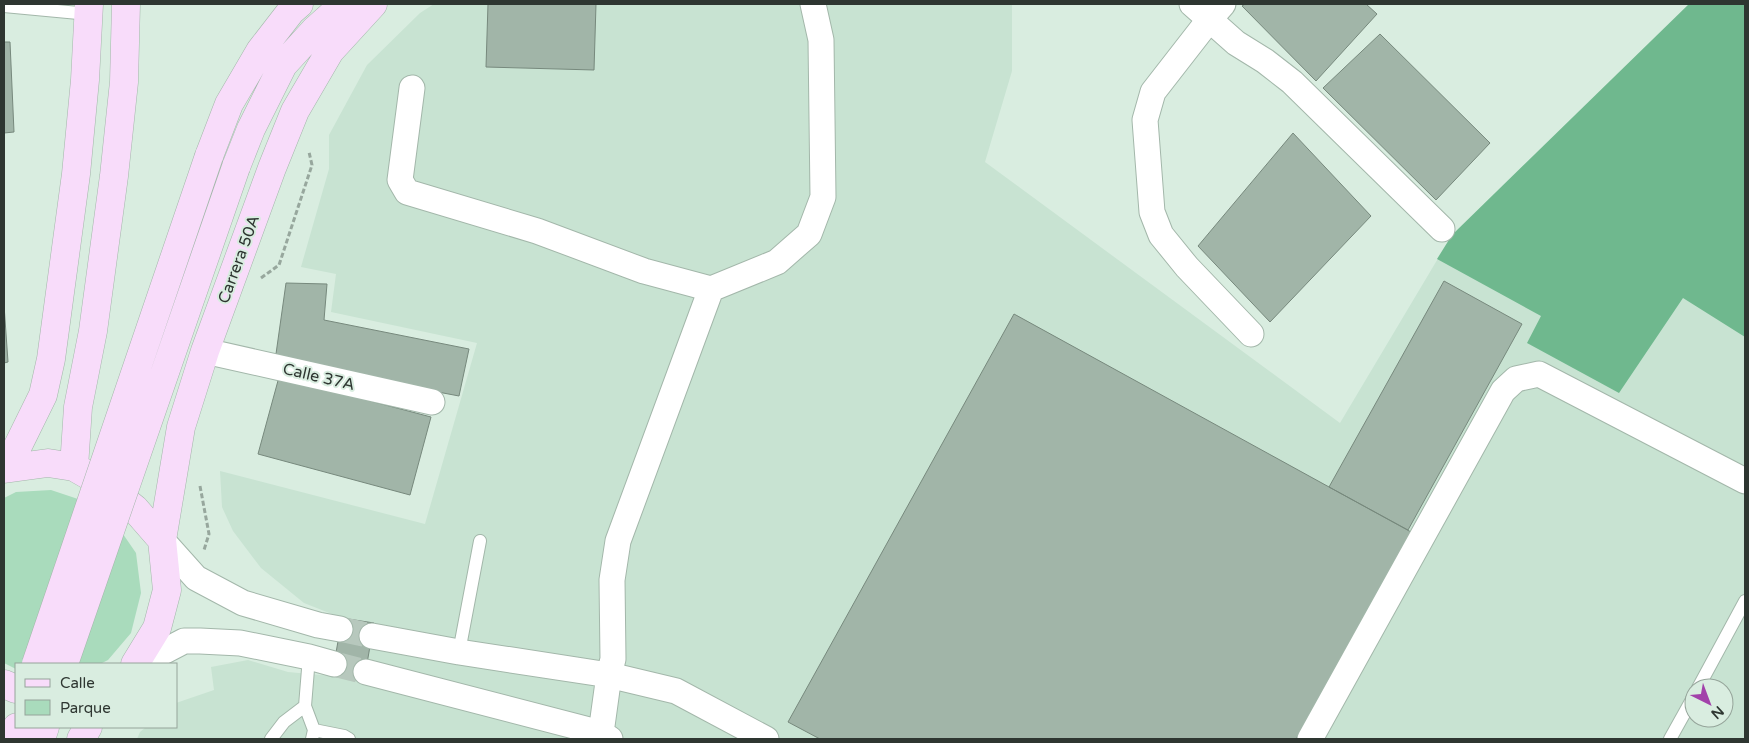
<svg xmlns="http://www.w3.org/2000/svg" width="1749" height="743" font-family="'Varela Round',sans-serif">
<rect width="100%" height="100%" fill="#d9ede0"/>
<path fill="#c8e3d2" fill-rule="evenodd" d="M434 4H1012V71L985 162 1340 423 1452 235 1689 4H1745V739H137L140 732 146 727H176V703L214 690 211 667 248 660 288 672 332 676 364 681 374 623 342 618 304 603 261 568 233 531 222 507 220 471 425 524 477 343 331 312 336 274 301 267 329 169V135L367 65 420 13ZM1694 688H1724V718H1694Z"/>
<path fill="#a9dbbc" d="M51 490 90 503 114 521 136 553 141 593 131 633 108 660 100 664H16V669L4 663V498L16 492Z"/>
<path fill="#6fb88e" d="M1689 4H1745V337L1683 298 1619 393 1527 343 1541 316 1437 259 1452 235Z"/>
<path fill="#a1b5a8" stroke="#77897d" d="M488 4H596L594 70 486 67Z
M1245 4H1366L1377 14 1316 81 1242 6Z
M1380 34 1490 143 1436 200 1323 88Z
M4 42H10L14 132 4 133Z
M1293 133 1371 216 1270 322 1198 246Z
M1444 281 1522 324 1408 530 1329 487Z
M286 283 327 284 324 320 469 349 459 396 275 361Z
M4 305 8 362 4 363Z
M1014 314 1411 532 1296 739H820L788 722Z
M279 377 431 417 410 495 258 454Z
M342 618 374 623 364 681 332 676Z"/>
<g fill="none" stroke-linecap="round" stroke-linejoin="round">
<path stroke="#b7c8bd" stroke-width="25" stroke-dasharray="25 12" stroke-linecap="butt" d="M340 629 372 636
M334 664 366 672"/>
<defs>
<path id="service" d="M4 6 89 14
M459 652 480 541
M1698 688 1745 601
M305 706 314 730 312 739
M314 730 344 736 349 739
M271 739 284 722 305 706 309 657
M1670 739 1694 696"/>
<path id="minor" d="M1192 4 1236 43 1265 61 1292 82 1442 229
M1223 4 1209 20 1153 92 1145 120 1152 212 1161 235 1187 267 1251 334
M412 88 400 180 407 192 537 231 644 271 711 289 777 262 809 234 823 197 821 40 813 4
M205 351 432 402
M162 540 196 578 243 603 318 625 340 629
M372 636 459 652 609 675 676 691 766 739
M140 664 184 641H200L240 643 309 657 334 664
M366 672 601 733 610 739
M601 733 609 675 613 659 612 580 618 541 711 289
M1310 739 1503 391 1516 379 1539 374 1745 481"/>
<path id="secondary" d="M209 156 229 104 260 51 291 11 299 4
M236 167 251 129 283 65 315 30 344 4
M74 467 78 407 93 331 114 176 124 82 126 4
M7 468 43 395 51 359 76 174 85 80 89 4
M4 469 48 463 74 467 102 483 135 509 162 540 167 590 157 628 135 664
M162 540 181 427 205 351 272 168 295 111 330 51 373 4
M4 684 16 689
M13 739 17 727
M41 739 45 727
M81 739 88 727"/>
</defs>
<use href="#service" stroke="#a3b7aa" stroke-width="14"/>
<use href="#minor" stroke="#a3b7aa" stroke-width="27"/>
<use href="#secondary" stroke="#a3b7aa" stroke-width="29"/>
<path stroke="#97a79d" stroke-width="3" stroke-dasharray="5 2.5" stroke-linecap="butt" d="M261 278 279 265 312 165 309 152
M200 486 209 534 204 550"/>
<use href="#service" stroke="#fff" stroke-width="12"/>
<use href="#minor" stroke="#fff" stroke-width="25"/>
<use href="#secondary" stroke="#f8dcfa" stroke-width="28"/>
<defs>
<path id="secondary-bridge" d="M36 664 209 156
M64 664 236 167"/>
</defs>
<use href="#secondary-bridge" stroke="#a3b7aa" stroke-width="29" stroke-linecap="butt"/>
<use href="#secondary-bridge" stroke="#f8dcfa" stroke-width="28"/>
</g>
<g text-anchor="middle" stroke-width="4" stroke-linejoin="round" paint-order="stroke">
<g font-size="16" fill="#2e3631" stroke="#d9ede0">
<text transform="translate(238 259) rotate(-70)" y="6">Carrera 50A</text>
<text transform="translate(319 376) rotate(13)" y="6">Calle 37A</text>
</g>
</g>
<rect width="1749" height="743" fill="none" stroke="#2e3631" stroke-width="10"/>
<rect x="15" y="663" width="162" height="65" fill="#d9ede0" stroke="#95a49a"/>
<rect x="25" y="679" width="25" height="8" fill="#f8dcfa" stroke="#95a49a"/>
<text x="60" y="688" font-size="15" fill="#2e3631">Calle</text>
<rect x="25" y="700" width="25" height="15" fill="#a9dbbc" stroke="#95a49a"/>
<text x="60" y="713" font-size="15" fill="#2e3631">Parque</text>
<g transform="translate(1709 703) rotate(138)"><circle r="24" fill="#d9ede0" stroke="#95a49a"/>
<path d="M0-4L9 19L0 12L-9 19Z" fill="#a242aa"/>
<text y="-8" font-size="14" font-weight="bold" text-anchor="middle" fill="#2e3631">N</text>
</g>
</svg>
